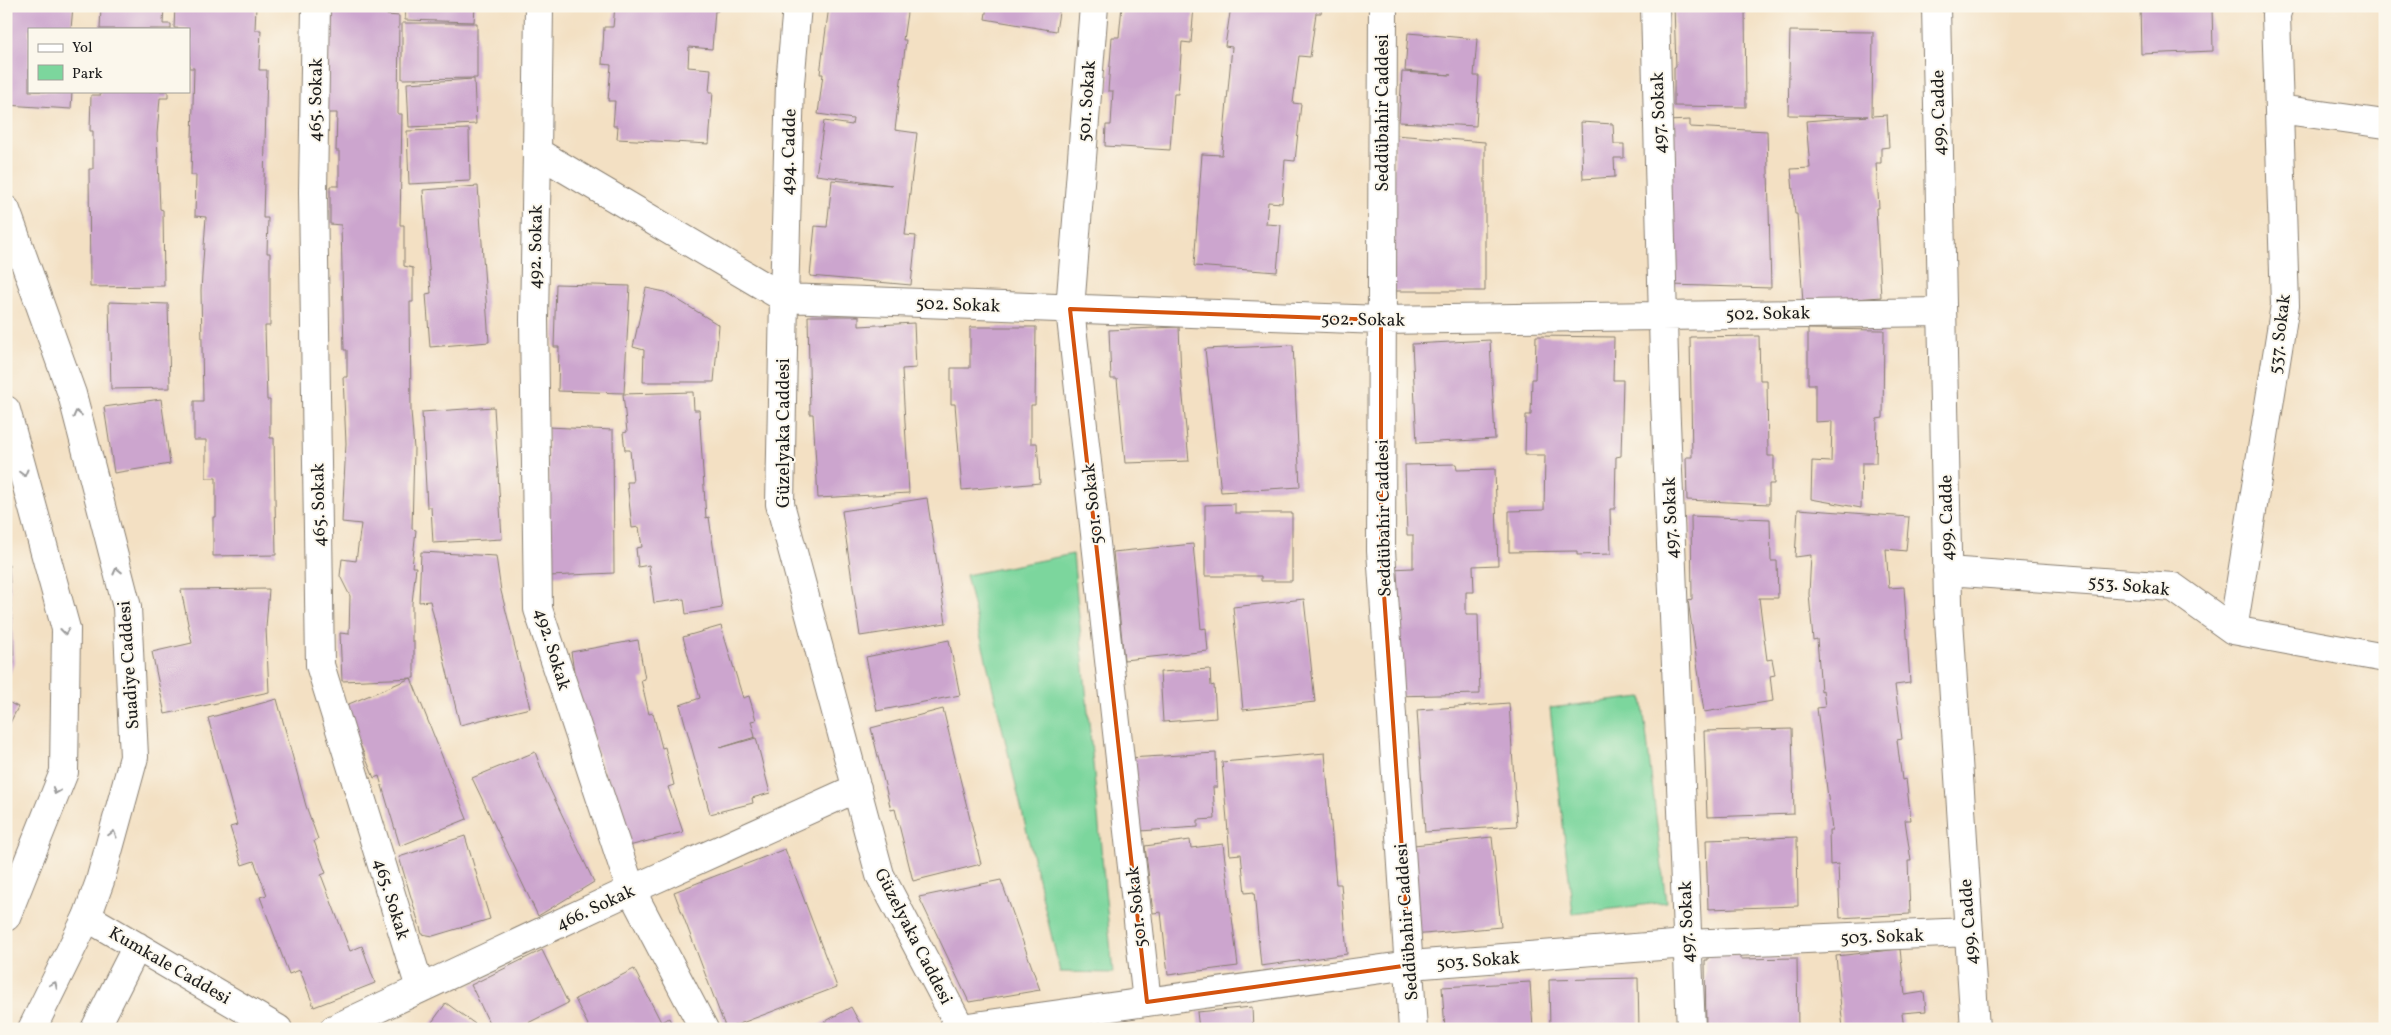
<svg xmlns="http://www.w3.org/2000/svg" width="2391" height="1035" font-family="Vollkorn,serif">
<rect width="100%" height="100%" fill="#fbf7ec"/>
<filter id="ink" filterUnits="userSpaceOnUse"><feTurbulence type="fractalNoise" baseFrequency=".02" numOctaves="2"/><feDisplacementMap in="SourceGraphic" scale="10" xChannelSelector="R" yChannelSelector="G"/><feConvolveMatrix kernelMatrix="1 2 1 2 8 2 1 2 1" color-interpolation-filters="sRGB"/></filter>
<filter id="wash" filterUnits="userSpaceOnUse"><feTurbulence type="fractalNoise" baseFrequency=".0096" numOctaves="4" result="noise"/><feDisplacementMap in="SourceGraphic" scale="20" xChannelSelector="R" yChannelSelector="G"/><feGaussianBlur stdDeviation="1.12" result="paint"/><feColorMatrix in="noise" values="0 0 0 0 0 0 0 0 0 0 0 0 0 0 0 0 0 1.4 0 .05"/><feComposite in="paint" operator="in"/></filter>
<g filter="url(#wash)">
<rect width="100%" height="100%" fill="#f3e0c3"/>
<path fill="#7cd69d" stroke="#4c795c" d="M1073 554 1113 973 1060 972 966 575Z
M1642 697 1666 902 1573 914 1550 708Z"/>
<g id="blocks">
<path fill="#cca5ce" d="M6 6H73L71 29H29V91H72L71 109 6 105Z
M101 6H164L163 24H171V29H100Z
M175 6H256L255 30H261L259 70H267L263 218H268L267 253H270V326H265L267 400H270V438H274L276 555 213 556V517H216V478H206V440H194V401H203L201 290 206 217 195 216 196 175H191L194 68H189V29L174 28Z
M325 6H387V15L399 16 398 114H402L400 225H404V266L413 268V302H410L411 411 414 449 412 529 416 530 412 567H416L412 603V641H414V678L342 681 340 633 349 634 350 596 340 576 342 559 356 561 361 524 342 522 346 443 343 377H347V350H344L341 225 330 224V186H339V151H336L337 113H326Z
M406 6H475L474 22 405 20Z
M615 6H719L718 11H715L712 49 689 47 688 67 711 69 709 92H713L709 144 617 139 618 126H613L615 101H608L611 65 602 64 604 27H613Z
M829 6H908L903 40H906L895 130 917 133 905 235 916 236 911 285 810 276 815 226 827 227 832 180 892 185 816 175 824 121 852 125 853 119 818 114 823 74H820Z
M987 6H1060L1056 31 985 19Z
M1122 6H1194L1191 43 1182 42 1178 94H1174L1170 150 1105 146 1106 125H1111L1113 91H1108L1112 37H1119Z
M1231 6H1322L1321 13H1316L1310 57 1299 56 1293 103 1301 104 1295 161 1285 160 1282 203 1268 202 1266 224 1281 225 1277 272 1194 266 1202 154 1222 155 1232 47 1225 46Z
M1544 6H1603V10L1544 8Z
M1674 6H1745L1746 107 1674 106V67H1676Z
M2140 6H2212L2213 51 2141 54Z
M402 23H477V78L402 79Z
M1790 31 1873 32 1872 116 1887 115 1889 147 1881 148V163H1876L1879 208H1876L1881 297 1803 303 1797 214H1795L1791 169 1810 168 1806 121 1868 116 1788 115Z
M1408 33 1477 39 1474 76H1479L1476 126 1399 122 1402 72 1451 75 1405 71Z
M474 79 476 124 409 127 407 83Z
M101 91H168V98H160L157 134 160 209 163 210 164 286 90 287 89 169H93V131H90L91 95H101Z
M1690 120V127L1767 131 1771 288 1671 285 1666 121Z
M1581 122 1613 124 1614 144H1624V158H1614L1615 177 1583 179Z
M469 129 470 181 409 184 407 131Z
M1395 135 1485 142V291H1390Z
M478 186 489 342 430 347 426 294 431 293 423 190Z
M556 284 630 286 624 393 558 391 559 347H554Z
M646 288 665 292 719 325 714 382H643L644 350 633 347Z
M109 302 168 304 170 388 111 389Z
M808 316H859V326L914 323 916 368 902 369 909 493 818 498 813 414H810Z
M970 327H1036L1035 405H1031V443H1037L1040 483 962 490 955 404H951V368H970Z
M1179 327 1181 376 1189 461 1125 463 1117 379H1111L1109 330Z
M1808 329 1884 330 1883 418 1877 419 1876 463H1862L1861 508 1811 499 1812 461 1831 462 1832 421 1815 422V384H1808Z
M1536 336 1614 337 1613 380H1623L1621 456 1616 457 1615 509H1610L1611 554 1577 555V551L1509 552V511L1544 510 1545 455H1525L1526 415H1531L1532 379H1535Z
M1759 336 1760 380H1767L1768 456H1774V484H1769V504L1687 500 1686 457H1692L1690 337Z
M1490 340 1495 439 1417 443 1412 344Z
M1293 345 1300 487 1221 492 1205 349Z
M693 392 694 410H699L706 518 709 517 722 608 686 614 684 599 654 603 649 565 638 567 636 548 642 547 639 527 632 528 627 482H633L630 450H625L623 433 627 432 623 394Z
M161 399 170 464 114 473 104 407Z
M494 407 502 539 433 543 431 507H427L422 412Z
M548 427 613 430 614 573 549 576Z
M1456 464 1457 470 1495 469 1498 565 1473 566 1474 592H1466V614H1478L1480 694 1394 696 1390 569 1413 568V535H1407L1405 465Z
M927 498 946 623 860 636 842 511Z
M1235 504V513H1292V581H1261V576H1205V505Z
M1798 509 1909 517 1906 551 1886 549 1889 588 1904 587 1910 683 1895 685 1902 739 1897 740 1902 780 1906 779 1911 820H1905L1911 861H1908L1910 914 1840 918 1838 864 1830 865 1829 830H1832L1817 708 1825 707 1823 690 1821 691 1817 639 1813 640 1809 594 1811 555 1795 557Z
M1691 516 1770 519 1771 561H1777L1778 598H1759L1767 660 1772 659 1775 675 1770 676 1773 701 1704 712 1688 600 1692 599Z
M1193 544 1201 629 1206 628 1208 651 1124 660 1113 552Z
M421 552 496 556 501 591 530 708 460 725 430 601 419 602Z
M6 564 9 565 14 663 10 674 6 672Z
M269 589 266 628 269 692 165 714 152 652 192 643 181 590Z
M1304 599 1315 702 1243 710 1233 607Z
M721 626 743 698 749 696 756 720 751 721 755 737 720 748 756 738 770 793 752 798 753 803 710 814 680 705 700 698 683 637Z
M638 640 645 679 641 680 649 714 653 713 662 748 665 747 674 785 668 787 683 832 629 846 577 691 571 652Z
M949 640 960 695 877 711 866 657Z
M1210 669 1211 686 1214 685 1216 718 1163 722 1160 672Z
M411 678 467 819 400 846 379 776 374 778 344 706Z
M277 699 306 806 318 839 314 841 326 873 321 875 350 951 362 946 375 983 314 1007 300 970 289 974 260 897 267 895 254 861 242 865 230 827 237 825 208 718Z
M6 701 18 707 6 731Z
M1509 703 1517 826 1425 832 1417 710Z
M943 709 981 864 913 881 895 809 891 810 871 728Z
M1792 729 1794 814 1707 817 1704 731Z
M535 752 546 781 594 882 538 916 472 778Z
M1216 753 1217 787H1213L1215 819 1198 820V827L1140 831 1128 758Z
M1325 753 1336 884H1341L1347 954 1261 966 1254 892 1245 893 1241 854 1230 855 1222 762Z
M465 836 490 919 433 936 422 934 399 857Z
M1492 837 1501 927 1413 935 1404 846Z
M1797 837 1798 906 1708 909 1706 840Z
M1190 840 1191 848 1223 844 1238 966 1168 975 1161 912 1153 913 1145 846Z
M785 849 837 987 726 1029 674 892Z
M1001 880 1040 990 969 1002 919 897Z
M1900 949 1905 995 1924 992 1926 1011 1902 1013 1904 1029H1843L1836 956Z
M542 950 568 1003 516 1029H492L471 985Z
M1740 954V959L1797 958 1798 1029H1706L1705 960H1708V955Z
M634 969 661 1022 669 1018 674 1029H590L575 999Z
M1638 978 1639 1029H1550L1549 980Z
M1530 982 1533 1029H1445L1442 987Z
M446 1003 482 1029H427Z
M851 1007 863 1029H812Z
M1252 1007 1253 1029H1199L1197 1012Z"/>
</g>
</g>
<g filter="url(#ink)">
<use href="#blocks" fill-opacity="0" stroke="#887e70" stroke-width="1"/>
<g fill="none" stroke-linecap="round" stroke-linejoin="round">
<defs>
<path id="minor" d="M316 6 313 192 320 665 420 988
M539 6 537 152 784 298 780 504 880 875 961 1029
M797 6 790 83 784 298 1381 320 1942 312
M1094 6 1070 309 1147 1002
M1383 6 1381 551 1413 1029
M1655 6 1665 398 1691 1029
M1936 6 1948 603 1975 1029
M2279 109 2385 124
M537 152 534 320 538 609 631 890 704 1029
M1947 571 2173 587 2233 630 2385 658
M2233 630 2285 305 2276 15 2279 6
M87 917 278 1029
M961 1028 1410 965 1687 944 1969 932
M95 1029 137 946
M334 1029 631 890 857 788"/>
<path id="major" d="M6 210 72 394 127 607 134 757 100 881 87 917 32 1029
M6 410 66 629 64 772 6 917"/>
</defs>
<use href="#minor" stroke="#887e70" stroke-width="30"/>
<use href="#major" stroke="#887e70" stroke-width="30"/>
<use href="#minor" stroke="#fff" stroke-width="28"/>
<use href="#major" stroke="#fff" stroke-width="28"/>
</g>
<defs><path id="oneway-chevron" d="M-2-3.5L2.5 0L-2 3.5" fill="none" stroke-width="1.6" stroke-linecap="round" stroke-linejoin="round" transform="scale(1.25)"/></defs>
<g stroke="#999">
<use href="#oneway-chevron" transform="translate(77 414) rotate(-104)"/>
<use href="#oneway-chevron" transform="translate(24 473) rotate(75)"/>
<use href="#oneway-chevron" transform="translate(117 571) rotate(-104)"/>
<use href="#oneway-chevron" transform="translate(65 631) rotate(84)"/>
<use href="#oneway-chevron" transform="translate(56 791) rotate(112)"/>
<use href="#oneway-chevron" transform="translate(113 834) rotate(-75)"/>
<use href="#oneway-chevron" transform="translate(54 985) rotate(-64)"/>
</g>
</g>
<path fill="none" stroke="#d4530e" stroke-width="4" stroke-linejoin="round" d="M1070 309 1381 320V551L1410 965 1147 1002Z"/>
<g text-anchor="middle" stroke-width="4" stroke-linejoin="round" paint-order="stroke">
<g font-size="18" fill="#1c1c1c" stroke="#fbf7ec">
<text transform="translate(315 100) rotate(-89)" y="6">465. Sokak</text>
<text transform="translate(1086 101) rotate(-86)" y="6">501. Sokak</text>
<text transform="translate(1382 113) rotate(-90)" y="6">Seddübahir Caddesi</text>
<text transform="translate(1658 113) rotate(-92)" y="6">497. Sokak</text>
<text transform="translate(1938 113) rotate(-91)" y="6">499. Cadde</text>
<text transform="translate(788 152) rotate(-88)" y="6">494. Cadde</text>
<text transform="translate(535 247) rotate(-89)" y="6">492. Sokak</text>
<text transform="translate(958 304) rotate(2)" y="6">502. Sokak</text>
<text transform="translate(1768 313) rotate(-1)" y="6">502. Sokak</text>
<text transform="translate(1363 319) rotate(1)" y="6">502. Sokak</text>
<text transform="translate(2279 334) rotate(-83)" y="6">537. Sokak</text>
<text transform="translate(783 433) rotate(-90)" y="6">Güzelyaka Caddesi</text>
<text transform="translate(1092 504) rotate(-96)" y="6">501. Sokak</text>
<text transform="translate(318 505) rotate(-91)" y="6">465. Sokak</text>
<text transform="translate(1383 518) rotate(-91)" y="6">Seddübahir Caddesi</text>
<text transform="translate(1670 518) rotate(-92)" y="6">497. Sokak</text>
<text transform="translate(1946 518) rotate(-91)" y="6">499. Cadde</text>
<text transform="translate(2129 585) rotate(6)" y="6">553. Sokak</text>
<text transform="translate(553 649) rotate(73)" y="6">492. Sokak</text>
<text transform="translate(128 665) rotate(-94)" y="6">Suadiye Caddesi</text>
<text transform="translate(392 899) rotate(73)" y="6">465. Sokak</text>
<text transform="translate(595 907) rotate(-25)" y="6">466. Sokak</text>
<text transform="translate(1136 907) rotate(-96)" y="6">501. Sokak</text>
<text transform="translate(1406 922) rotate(-94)" y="6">Seddübahir Caddesi</text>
<text transform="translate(1686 922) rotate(-92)" y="6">497. Sokak</text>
<text transform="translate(1968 922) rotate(-94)" y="6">499. Cadde</text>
<text transform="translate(914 936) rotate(63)" y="6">Güzelyaka Caddesi</text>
<text transform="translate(1882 936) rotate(-2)" y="6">503. Sokak</text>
<text transform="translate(1478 960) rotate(-4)" y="6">503. Sokak</text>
<text transform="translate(170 965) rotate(30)" y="6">Kumkale Caddesi</text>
</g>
</g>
<rect width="2391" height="1035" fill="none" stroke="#fbf7ec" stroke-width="25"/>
<rect x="28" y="28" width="162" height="65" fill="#fbf7ec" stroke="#a29f99"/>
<rect x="38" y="44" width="25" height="8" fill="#ffffff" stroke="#a29f99"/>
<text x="72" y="52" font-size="15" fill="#1c1c1c">Yol</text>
<rect x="38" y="65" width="25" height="15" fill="#7cd69d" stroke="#a29f99"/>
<text x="72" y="78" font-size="15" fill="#1c1c1c">Park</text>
</svg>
